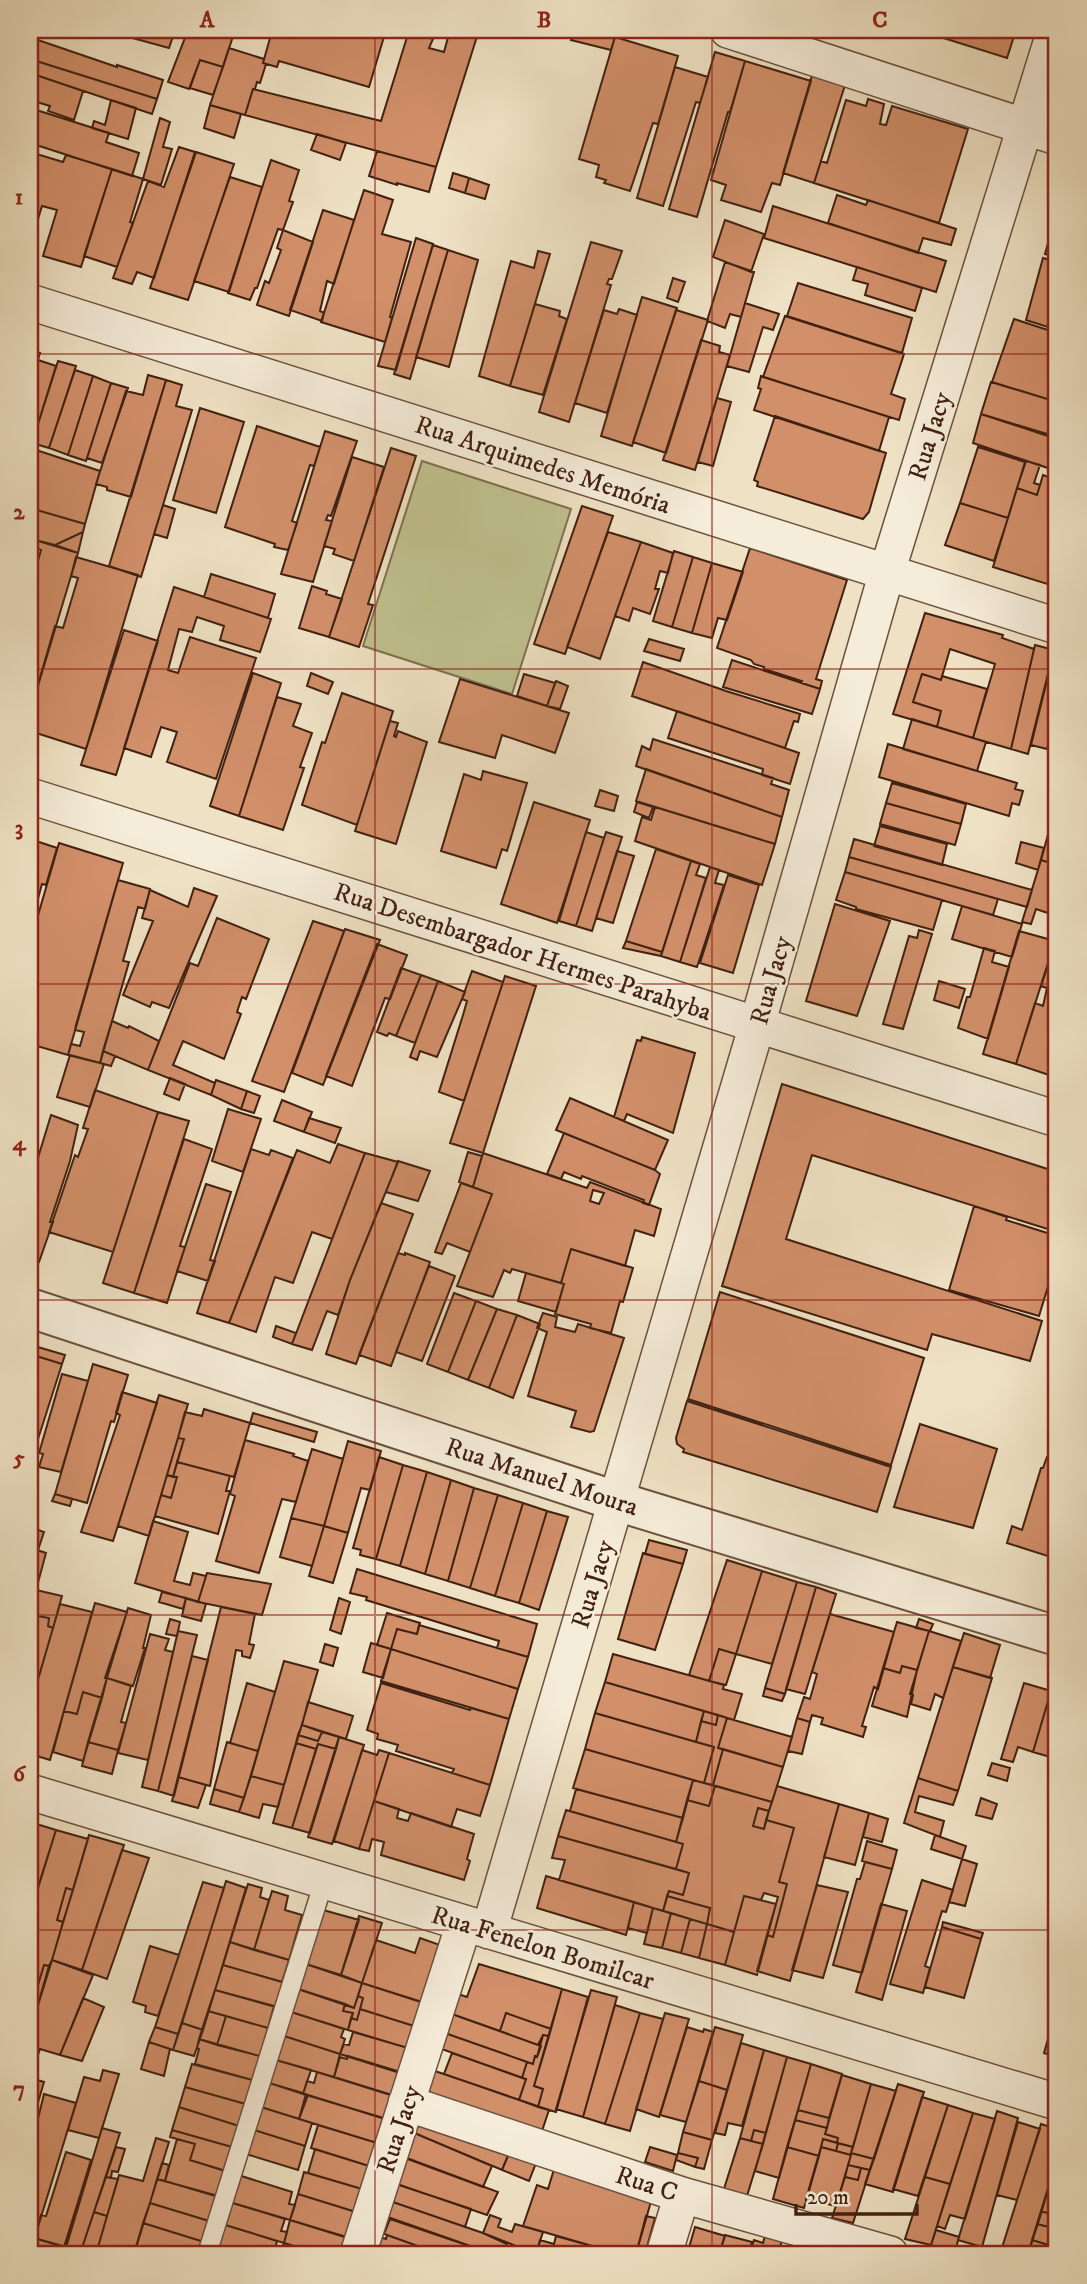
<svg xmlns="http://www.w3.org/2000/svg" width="1087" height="2284" font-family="'IM FELL DW Pica',serif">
<rect width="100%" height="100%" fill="#efe2c4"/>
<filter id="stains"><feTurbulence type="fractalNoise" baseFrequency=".00286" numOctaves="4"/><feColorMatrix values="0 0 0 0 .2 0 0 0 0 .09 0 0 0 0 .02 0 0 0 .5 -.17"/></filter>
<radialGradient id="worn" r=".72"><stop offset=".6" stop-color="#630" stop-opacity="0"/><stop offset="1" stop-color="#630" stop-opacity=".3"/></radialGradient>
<path fill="#c0c18f" stroke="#807150" stroke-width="2" d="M422 461 571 509 512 694 363 646Z"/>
<path fill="#d18f6a" stroke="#412111" stroke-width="2" fill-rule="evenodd" d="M115 30H175L169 48 118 34 119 31Z
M188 30 208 35 210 30H235L223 67 200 60 189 89 168 82Z
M277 30H386L369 87 279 61 277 67 263 63 272 31 276 32Z
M396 30H409V32L433 39 429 48 444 52 450 30H479L436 167 245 115 253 89 381 121 408 34Z
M561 30H617L611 50 571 40 574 34Z
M918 30H1016L1007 58Z
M615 37 678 56 658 124 653 123 630 191 604 183 606 180 596 177 599 165 579 159Z
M35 39 117 67V65L163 80 157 99 30 59Z
M229 48 264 59 263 63 266 64 260 83 257 82 255 89H253L245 115 210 105Z
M715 52 745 61 730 112H728L697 217 669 209Z
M30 59 157 99 152 114 30 73Z
M200 60 223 67 213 95 190 88Z
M745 61 811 81 780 185 772 183 761 212 721 200 726 185 711 180Z
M675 67 708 77 700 103 696 102 663 206 637 198Z
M813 72 846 82 814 183 783 173Z
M30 73 83 91 74 120 48 111 50 106 30 100Z
M868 99 884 104 880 124 886 125 892 106 968 129 939 223 814 183 821 161 827 163 846 100 866 106Z
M111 100 136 108 128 139 92 128 94 121 105 125Z
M210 105 241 114 234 138 204 128Z
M30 108 109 133 106 142 139 153 132 176 30 143Z
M160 118 170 122 163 147 172 149 161 185 143 179Z
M317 134 346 143 340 160 311 150Z
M179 147 195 152 154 278 137 272 132 284 113 278 148 181 164 187Z
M377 151 436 167 429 192 397 183V185L369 176Z
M30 152 63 162 66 155 112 169 81 267 43 256 57 210 42 206 30 245Z
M196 152 234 164 188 300 150 288Z
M271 160 299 170 289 201 293 202 283 230 278 229 257 288H255L250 300 228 293Z
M112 169 143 179 131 219 130 222 133 223 117 267 84 256Z
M453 173 469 178 465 193 449 188Z
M230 177 262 187 229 292 194 281Z
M469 178 489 185 485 199 465 193Z
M364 190 393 200 382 234 411 242 390 317 392 318 385 342 321 322Z
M837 195 866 205 868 200 956 229 951 245 923 238 918 253 828 223Z
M773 206 946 261 936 292 764 238Z
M323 210 354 220 334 284 327 281 320 311 324 313 322 321 290 310Z
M1057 211V257L1045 254Z
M725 220 764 234 751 272 713 257Z
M283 230 313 242 289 316 257 305 265 281 269 283 281 250 277 248Z
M416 238 433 244 396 370 378 366Z
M591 242 622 251 612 279H609L607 284 611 285 569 422 539 412Z
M433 245 448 250 410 379 394 374Z
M448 250 478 260 449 367 416 357Z
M538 251 550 254 510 386 479 376 511 261 534 268Z
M1043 258 1057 262V330L1026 320Z
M725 262 754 272 741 317 730 314 725 328 707 321Z
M857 267 922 288 915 311 865 295 868 284 853 280Z
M673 278 685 282 678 302 667 298Z
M798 283 912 318 902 353 787 316Z
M642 297 677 308 632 446 601 436Z
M745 303 779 314 773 330 763 327 749 372 727 366Z
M535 304 560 311 559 316 567 319 543 395 510 386Z
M619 309 637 315 607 413 575 403 604 310 617 314Z
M676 310 708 320 666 453 633 442Z
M785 316 904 354 891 394 905 399 899 420 763 377Z
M1014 319 1057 333V402L992 382Z
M701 340 720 346 719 352 730 355 695 470 663 460Z
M30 350 40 353 30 385Z
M38 360 56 366 32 443 30 442V385Z
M58 361 76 366 49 448 32 443Z
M75 370 93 376 68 455 49 448Z
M148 375 166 380 131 497 107 490V487L96 484 126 391 143 395Z
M93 376 111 383 86 461 68 455Z
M761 376 889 417 879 451 754 410 761 389 758 388Z
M166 380 182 385 176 406 192 410 141 577 109 566Z
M991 382 1057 402V437L981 414Z
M111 383 128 388 102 463 87 458Z
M717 398 731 402 713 466 698 462Z
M200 408 244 422 216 513 173 500Z
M981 414 1057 439V471L973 443Z
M775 416 886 453 869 512 863 519 757 486 758 482 754 480Z
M257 426 320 447 314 466 310 465 292 521 297 523 288 550 274 547 275 544 225 527Z
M325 431 357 441 331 516 328 515 326 520 332 521 313 582 281 574Z
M978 447 1025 462 1008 518 960 503Z
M30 448 100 471 85 524 30 508Z
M391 448 416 456 368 604 373 605 359 647 329 637Z
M352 457 384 467 354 561 333 554 335 549 324 546Z
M1026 461 1040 465 1034 483 1040 485 1037 495 1017 488Z
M1043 475 1053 479 1054 475 1057 477V587L993 567 1017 488 1037 495Z
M960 503 1008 518 994 561 945 545Z
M163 505 175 509 167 538 154 534Z
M582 506 613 516 565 654 534 644Z
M30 508 85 524 83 532 55 545 35 540 34 545 30 543Z
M83 532 78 553 55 545Z
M608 532 641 542 600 659 567 647Z
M35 540 78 553 31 709 30 588 41 550 34 547Z
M641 542 673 553 668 573 660 571 655 589H659L650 614 633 608 629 621 615 616Z
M750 548 847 580 816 679 822 681 820 689 801 683 802 681 764 669V667L754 664 751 660 717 648Z
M674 551 693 557 672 627 653 621Z
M76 557 138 575 86 749 30 731V712L55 626 63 628 78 578 71 576Z
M693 557 712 563 692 633 672 627Z
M712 563 743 572 727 620 718 618 712 638 692 633Z
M211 574 275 594 268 618 204 597Z
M312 586 327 591 326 594 342 599 329 637 299 628Z
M174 587 271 619 260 652 220 640 224 626 197 617 192 632 179 629 168 670 178 673 190 637 256 658 216 779 167 762 177 732 161 727 151 757 124 748Z
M925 613 1003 635 1002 638 1034 649 1011 749 973 738 995 664 950 649 941 680 922 674 913 702 941 711 937 727 893 714Z
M124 630 158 641 116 775 81 765Z
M649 639 684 649 680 661 644 651Z
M1035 645 1054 650 1028 754 1011 749Z
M1053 656 1057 657V714L1047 749 1031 745Z
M732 660 820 689 812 714 723 687Z
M643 662 726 691 800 714 798 722 794 721 785 748 632 696Z
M253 673 281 683 239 816 210 806Z
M311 673 333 682 328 694 307 686Z
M524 674 555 683 547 706 517 696Z
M922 674 941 680 942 676 987 689 973 738 937 727 941 711 913 702Z
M460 679 569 713 555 753 502 735 495 758 439 742Z
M556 681 568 686 560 709 547 706Z
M342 693 393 711 357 825 302 805 322 742 325 743Z
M277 697 301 704 293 726 312 733 300 767 304 768 283 830 239 816Z
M677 711 799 753 790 784 762 775 763 769 668 738Z
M1057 714V752L1047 749Z
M912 719 986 742 977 771 903 749Z
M390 721 398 723 394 736 396 737 398 731 427 742 396 844 355 831Z
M653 739 773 778 771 784 789 790 782 817 636 766 642 746 650 750Z
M888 744 1017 783 1015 789 1023 791 1019 805 1012 803 1009 816 879 777Z
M646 769 782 817 775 844 636 801Z
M483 771 527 783 507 851 502 849 496 868 441 851 464 774 481 780Z
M892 783 966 804 961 824 886 803Z
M600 790 618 796 614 811 595 806Z
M534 802 590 820 557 923 501 904Z
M637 802 653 807 649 818 634 812Z
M1057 802V865L1041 860Z
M886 803 961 824 955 845 880 824Z
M655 807 775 844 762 885 635 841 642 817 651 820Z
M880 826 947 844 942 865 874 846Z
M586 832 604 838 576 926 559 921Z
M606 832 622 837 592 931 576 926Z
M30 839 57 848 46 885 42 884 30 928Z
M854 839 1032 890 1027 907 849 857Z
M1021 842 1044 848 1038 870 1016 863Z
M59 843 123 863 68 1055 30 1044V943Z
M656 849 691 861 662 952 626 941Z
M617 851 634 856 613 923 596 918Z
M849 857 998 899 993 915 845 872Z
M1041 860 1057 865V916L1036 909 1031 924 1022 922Z
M691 861 700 864 696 875 706 878 680 962 661 956Z
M710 867 719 870 715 883 724 885 697 967 680 962Z
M845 872 942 900 933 930 856 909V907L836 900Z
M728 875 759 885 733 973 700 963Z
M118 880 150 889 145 909 138 907 123 961 129 962 100 1063 68 1055 71 1044 80 1046 84 1032 75 1030 76 1025Z
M194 888 217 896 169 1008 152 1002 150 1007 123 995 153 921 142 918 150 890 188 907Z
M835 904 890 921 857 1016 806 1001Z
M962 906 1022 924 1012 957 952 939Z
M217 918 269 939 246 999 242 997 237 1012 241 1014 224 1059 183 1041 173 1065 215 1083 211 1095 148 1070 190 963 198 966Z
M313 921 344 931 284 1092 252 1081Z
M345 929 380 940 323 1085 292 1073Z
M919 930 932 934 903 1029 883 1024 909 936 917 938Z
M1019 931 1055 941 1016 1064 983 1054Z
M626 941 662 952 661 956 623 948Z
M377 944 407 955 390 999 385 998 352 1086 326 1076Z
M984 948 995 951 992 962 1009 967 988 1039 958 1028 967 997H970Z
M1051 956 1057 958V1057H1055L1049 1075 1016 1064 1035 1003 1043 1006 1047 988 1041 986Z
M401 968 421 975 396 1036 389 1033 387 1036 377 1032Z
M472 971 503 982 464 1101 439 1092 463 1015 467 1001 462 999Z
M421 975 438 981 415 1043 396 1036Z
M505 976 536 986 483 1153 450 1143Z
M438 981 465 992 437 1057 420 1051 417 1060 410 1057Z
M939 981 965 989 959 1008 934 1000Z
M112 1021 128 1028 129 1026 159 1041 148 1070 103 1051Z
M642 1037 695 1053 673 1133 627 1114 624 1121 614 1117 637 1040 641 1041Z
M103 1051 115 1056 111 1066 100 1063Z
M70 1055 104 1064 90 1107 57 1097Z
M170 1078 185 1084 179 1100 164 1094Z
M216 1080 247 1091 241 1109 211 1095Z
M782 1084 1057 1172V1232L812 1155 786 1239 1042 1321 1030 1361 932 1334 927 1350 722 1286Z
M95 1090 158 1112 113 1252 49 1232 75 1155 78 1157 88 1129 83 1128Z
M247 1091 260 1096 254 1113 241 1109Z
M570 1098 668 1140 655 1170 556 1130Z
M282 1100 312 1112 304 1132 274 1121Z
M228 1109 261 1119 243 1172 212 1161Z
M158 1112 189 1121 134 1293 103 1283Z
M51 1115 78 1125 70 1161 50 1222H53L39 1262 30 1259V1184Z
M309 1118 341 1128 335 1143 304 1132Z
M564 1133 655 1170 660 1174 649 1205 643 1203 644 1200 582 1176 581 1179 564 1172 561 1179 547 1174Z
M184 1139 212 1149 180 1246 185 1247 167 1303 134 1293Z
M338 1144 365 1153 332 1239 312 1232 293 1283 275 1277 256 1332 229 1323 297 1150 330 1163Z
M251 1149 269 1155 271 1150 293 1158 229 1323 197 1313Z
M468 1152 482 1156 473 1187 459 1182Z
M365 1153 398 1162 350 1280 338 1315 327 1311 312 1350 292 1344Z
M483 1153 587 1188 590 1182 661 1209 654 1236 635 1230 625 1266 571 1249 561 1283 512 1269 510 1273 504 1270 493 1297 457 1286 492 1194 473 1187ZM593 1190 604 1193 599 1204 590 1201Z
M398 1161 430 1171 418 1201 386 1192Z
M461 1183 492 1194 470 1252 447 1243 442 1254 435 1252Z
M206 1184 231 1192 210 1260 215 1261 208 1281 177 1271Z
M381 1203 413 1214 356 1364 326 1354 350 1280Z
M974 1206 1007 1217 1006 1220 1057 1236V1257L1039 1316 949 1290Z
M571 1249 633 1268 623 1302 620 1301 611 1333 590 1328 591 1324 555 1314 564 1284 561 1283Z
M398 1253 405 1255V1253L430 1262 391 1366 359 1355Z
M429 1266 455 1276 422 1361 396 1352Z
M526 1273 564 1284 556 1312 518 1301Z
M720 1292 924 1358 891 1465 688 1399Z
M454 1293 476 1301 448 1372 427 1364Z
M476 1301 497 1309 468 1380 448 1372Z
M497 1309 517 1315 489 1388 468 1380Z
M543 1313 557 1317 555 1327 575 1332 578 1324 624 1338 594 1431 590 1432 571 1427 576 1411 528 1396 547 1332 537 1328Z
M517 1315 540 1324 513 1398 489 1388Z
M276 1326 296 1333 292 1344 273 1337Z
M31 1345 65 1355 62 1364 30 1354Z
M30 1354 62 1364 30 1464Z
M93 1364 128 1375 114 1422 111 1421 87 1503 55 1494Z
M62 1374 88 1381 61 1472 39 1467 43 1454 39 1453Z
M122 1392 157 1403 113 1541 81 1532 120 1415 116 1413Z
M159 1395 188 1404 149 1536 118 1526Z
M687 1401 891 1467 877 1512 683 1452 684 1449 677 1444 676 1438Z
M204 1409 250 1423 234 1477 177 1462 184 1439 178 1438 185 1412 202 1416Z
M253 1413 317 1432 314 1442 250 1423Z
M920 1424 997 1449 973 1528 894 1507Z
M178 1438 184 1439 173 1477 167 1475Z
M245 1440 294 1454 293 1456 308 1461 296 1502 282 1499 259 1573 216 1561 235 1496 230 1494Z
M348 1441 381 1451 370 1490 361 1488 348 1533 324 1526Z
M312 1449 343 1459 324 1526 291 1518Z
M1051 1456 1057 1460V1559L1007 1543 1012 1526 1022 1530 1041 1468H1043L1047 1457 1051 1458Z
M379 1457 403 1465 376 1559 360 1555 361 1550 353 1548Z
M177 1462 230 1476 226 1491H230L218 1534 155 1516 161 1495 171 1498 177 1477H173Z
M403 1465 427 1472 400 1566 376 1559Z
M427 1472 451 1480 425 1574 400 1566Z
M167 1475 177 1477 171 1498 161 1495Z
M451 1480 474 1488 448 1581 425 1574Z
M474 1488 498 1495 470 1588 448 1581Z
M55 1494 72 1499 70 1506 52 1501Z
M498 1495 523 1503 495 1596 470 1588Z
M523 1503 547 1511 519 1603 495 1596Z
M547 1511 568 1517 539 1610 519 1603Z
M291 1518 324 1526 312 1566 280 1557Z
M153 1521 188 1532 174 1581 190 1585 193 1573 206 1576 198 1602 135 1583Z
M324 1526 348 1533 333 1583 309 1576Z
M30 1527 44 1532 38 1550 30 1547Z
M649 1540 687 1550 683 1564 645 1554Z
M34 1549 46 1553 36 1590 62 1596 53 1628 48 1626 49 1618 32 1615 30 1624V1564Z
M643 1553 683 1564 655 1650 618 1639Z
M727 1560 762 1571 736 1654 719 1649 709 1681 689 1675Z
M357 1569 537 1624 528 1657 497 1648 499 1641 366 1600 367 1597 350 1593Z
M762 1571 797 1582 772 1664 736 1654Z
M207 1573 271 1584 262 1615 198 1602Z
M797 1582 816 1587 785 1694 765 1688Z
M816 1587 836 1594 805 1694 786 1689Z
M162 1592 186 1598 183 1609 159 1602Z
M186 1598 206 1604 201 1621 182 1616Z
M339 1598 350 1602 341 1634 330 1630Z
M95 1603 127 1612 105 1678H107L102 1698 83 1692 77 1714 64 1711Z
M60 1604 92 1612 50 1760 30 1754V1707Z
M221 1607 255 1614 249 1644 254 1645 250 1658 242 1656V1651L236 1650 210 1786 178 1777Z
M128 1608 151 1615 143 1648H145L133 1686 107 1678Z
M387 1613 420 1623 417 1634 397 1629 391 1649 377 1645Z
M830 1614 894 1632 878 1689 874 1687 862 1726 866 1727 863 1737 821 1724 823 1718 812 1715 810 1722 797 1718 804 1697 810 1699 817 1674 812 1672Z
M32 1615 49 1618 48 1626 53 1628 30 1707V1624Z
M170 1619 180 1622 177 1636 166 1634Z
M919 1619 933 1624 930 1631 916 1628Z
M897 1622 929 1631 917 1670 902 1666 900 1673 883 1668Z
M419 1625 528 1657 518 1689 391 1649 397 1629 417 1634Z
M178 1631 197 1635 158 1791 142 1787Z
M929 1631 961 1641 943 1698 935 1694 930 1710 911 1704 913 1695 910 1694Z
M964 1633 1000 1645 990 1678 953 1667Z
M150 1634 169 1639 165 1650 173 1652 148 1760 118 1753Z
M371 1643 391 1649 383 1678 363 1672Z
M325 1644 338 1648 333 1666 320 1662Z
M391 1649 518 1689 509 1719 381 1681Z
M719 1649 736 1654 726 1685 709 1681Z
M613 1654 724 1685 723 1689 742 1694 734 1720 605 1682Z
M192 1656 208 1660 174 1796 158 1791Z
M284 1661 318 1670 284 1785 251 1776Z
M902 1666 917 1670 907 1717 872 1706 883 1668 900 1673Z
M953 1667 992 1678 958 1791 918 1778Z
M107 1678 131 1686 121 1722 126 1723 118 1750 88 1742Z
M605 1682 704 1711 696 1742 595 1713Z
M247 1683 275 1692 258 1751 230 1743Z
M381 1683 470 1710 471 1708 509 1719 490 1785 452 1773 454 1769 396 1751 398 1745 377 1739 378 1734 367 1730Z
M1024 1683 1051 1691 1033 1752 1018 1747 1013 1762 1001 1759Z
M765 1688 785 1694 782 1701 763 1696Z
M1051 1691 1057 1693V1759L1033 1752Z
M83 1692 102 1698 83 1761 53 1752 64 1711 77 1714Z
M308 1702 353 1716 346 1739 302 1725Z
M704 1711 718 1715 716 1725 701 1721Z
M595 1713 714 1747 704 1783 585 1749Z
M718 1715 727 1718 718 1748 723 1749 713 1785 704 1783 714 1747 696 1742 701 1721 716 1725Z
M727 1718 792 1737 783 1767 718 1748Z
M797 1718 810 1722 802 1754 788 1751Z
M302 1725 322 1732 318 1741 298 1735Z
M322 1732 339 1737 336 1749 318 1744 316 1749 296 1743 298 1735 318 1741Z
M339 1737 364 1745 332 1844 308 1837Z
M88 1742 118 1750 112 1774 82 1766Z
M227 1742 258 1751 244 1798 214 1789Z
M296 1743 316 1749 292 1828 273 1823Z
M318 1744 336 1749 310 1833 292 1828Z
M585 1749 693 1780 683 1818 573 1788Z
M723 1749 783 1767 772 1802 713 1785Z
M362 1750 377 1755 379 1750 389 1753 359 1849 334 1841Z
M389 1753 490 1785 480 1816 457 1809 451 1827 374 1801Z
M992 1763 1010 1768 1007 1781 988 1775Z
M251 1776 284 1785 278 1807 263 1804 259 1818 239 1812Z
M178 1777 206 1785 198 1808 172 1801Z
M918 1778 958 1791 953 1805 919 1796 915 1812 944 1821 940 1837 904 1823Z
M693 1780 715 1786 709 1806 687 1800Z
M715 1786 772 1802 769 1811 758 1808 753 1826 764 1829 766 1820 794 1828 779 1882 787 1884 773 1937 767 1935 778 1897 764 1893 761 1900 744 1896 734 1932 707 1924 710 1908 667 1896 669 1891 683 1895 689 1873 676 1869 683 1844 676 1842 687 1800 709 1806Z
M777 1786 839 1804 790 1981 757 1971 767 1935 773 1937 787 1884 779 1882 794 1828 766 1820Z
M214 1789 244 1798 239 1812 210 1804Z
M576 1789 683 1818 676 1842 570 1811Z
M981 1798 997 1804 992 1819 976 1815Z
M374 1801 399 1809 397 1818 408 1821 411 1813 474 1834 467 1859 470 1861 464 1880 381 1855 384 1842 372 1839 369 1851 359 1849Z
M839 1804 869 1813 855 1865 824 1857Z
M758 1808 769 1811 764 1829 753 1826Z
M566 1810 683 1844 676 1869 558 1836Z
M869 1813 888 1819 882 1842 863 1837Z
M30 1822 56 1830 37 1890 30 1888Z
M56 1830 88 1839 73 1890 66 1888 57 1920 63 1922 52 1960 49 1966 44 1965 32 2005 30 2004V1914Z
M89 1835 124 1845 82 1970 52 1960Z
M935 1835 966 1846 962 1859 931 1849Z
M558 1836 689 1873 683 1895 669 1891 663 1911 559 1880 565 1860 552 1858Z
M867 1841 897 1850 892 1869 862 1861Z
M122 1850 149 1858 107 1979 82 1970Z
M962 1859 977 1864 965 1906 949 1902Z
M865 1862 892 1869 862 1973 833 1965 857 1879H860Z
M546 1876 634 1902 626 1935 537 1908Z
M922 1880 953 1890 946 1912 942 1911 925 1966 930 1968 923 1993 890 1984Z
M226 1881 246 1888 203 2030 182 2023Z
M203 1882 224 1888 178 2034 155 2027Z
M248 1884 262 1888 260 1897 269 1900 254 1950 230 1942Z
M817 1885 848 1892 823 1978 792 1970Z
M66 1888 73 1890 63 1922 57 1920Z
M272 1891 288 1896 285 1910 302 1915 289 1960 254 1950Z
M667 1896 710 1908 707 1924 663 1911Z
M744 1896 776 1904 757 1975 725 1965Z
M634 1902 653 1908 647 1933 628 1928Z
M881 1904 907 1911 882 2000 856 1992Z
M653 1908 671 1913 662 1948 644 1944Z
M323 1910 359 1920 341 1975 306 1964Z
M671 1913 690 1919 681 1953 662 1948Z
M359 1916 382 1923 362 1983 341 1975Z
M690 1919 707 1924 699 1958 681 1953Z
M943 1922 983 1933 981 1939 942 1927Z
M707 1924 734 1932 725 1965 699 1958Z
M942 1927 981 1939 964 1998 925 1987Z
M420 1938 440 1945 422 2002 362 1983 376 1940 415 1953Z
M230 1942 289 1960 282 1982 223 1965Z
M150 1946 179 1955 158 2016 145 2012 146 2006 133 2002Z
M52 1960 93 1975 60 2055 30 2046V2031Z
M303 1963 362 1983 354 2008 295 1988Z
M479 1964 562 1989 551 2029 506 2013 500 2031 449 2013 455 1993 467 1997Z
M44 1965 49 1966 32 2025H30V2012Z
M223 1965 286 1983 279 2008 215 1990Z
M362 1983 427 2004 414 2026 360 2009 363 1998 358 1996Z
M295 1988 345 2004 343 2011 353 2013 348 2030 288 2011Z
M562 1989 588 1997 556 2112 538 2107 543 2089 534 2086Z
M215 1990 274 2006 268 2028 208 2011Z
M591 1990 617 1997 583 2117 556 2109Z
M358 1996 363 1998 357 2020 351 2018 353 2013 343 2011 345 2004 354 2008Z
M83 1998 104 2007 82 2061 60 2055Z
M615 2005 640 2013 605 2124 583 2117Z
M1057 2008V2057L1044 2053Z
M360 2009 414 2026 411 2049 348 2030 351 2018 357 2020Z
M208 2011 226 2016 217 2045 199 2039Z
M288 2011 344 2029 341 2037 345 2039 340 2054 284 2036Z
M449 2013 541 2046 537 2057 535 2056 533 2064 442 2032Z
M506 2013 551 2029 549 2036 543 2035 538 2045 500 2031Z
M640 2013 663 2019 630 2131 605 2124Z
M665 2013 689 2019 659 2117 636 2109Z
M226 2016 268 2028 260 2056 217 2045Z
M182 2023 203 2030 194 2056 173 2050Z
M155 2027 178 2034 173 2050 149 2042Z
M687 2027 703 2032 704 2029 713 2032 686 2122 660 2115Z
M715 2027 743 2035 727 2090 699 2081Z
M353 2032 408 2048 403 2074 340 2054 344 2044 349 2045Z
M442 2032 527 2062 522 2078 436 2047Z
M543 2035 549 2036 534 2086 543 2089 538 2107 519 2100 526 2079 522 2078 527 2062 533 2064 535 2056 537 2057Z
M284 2036 340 2054 334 2077 276 2060Z
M199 2039 263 2057 256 2081 195 2064 199 2049 197 2048Z
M149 2042 170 2049 164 2076 141 2069Z
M741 2043 764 2050 742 2126 728 2123 725 2135 715 2133Z
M30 2046 40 2049 32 2073H30Z
M764 2050 787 2057 766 2133 754 2130 751 2141 740 2138Z
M452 2053 526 2079 519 2100 444 2074Z
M348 2056 400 2072 392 2095 334 2077 340 2057 347 2059Z
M787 2057 811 2064 779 2178 755 2171Z
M276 2060 311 2070 303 2094 266 2082Z
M192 2064 256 2081 249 2105 185 2087Z
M811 2064 842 2074 829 2118 798 2110Z
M103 2070 119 2074 99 2138 68 2130 84 2077 100 2081Z
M432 2070 549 2110 542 2131 423 2094Z
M317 2072 397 2097 390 2120 303 2094 307 2081 314 2083Z
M842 2075 871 2084 853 2147 837 2143 838 2138 825 2134Z
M30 2078 44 2082 30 2130Z
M699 2081 727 2090 712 2140 683 2132Z
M269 2083 306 2094 299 2119 261 2107Z
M871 2084 896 2091 874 2159 851 2153Z
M898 2084 924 2092 893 2192 865 2184Z
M185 2087 249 2105 239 2126 179 2107Z
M44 2094 76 2103 30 2253V2152Z
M308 2095 385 2119 377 2143 299 2119Z
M922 2097 948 2105 918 2196 893 2189Z
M948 2105 973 2113 950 2184 925 2177Z
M179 2107 239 2126 232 2147 172 2130Z
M261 2107 312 2123 305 2146 254 2130Z
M798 2110 829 2118 827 2128 795 2120Z
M997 2111 1018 2118 982 2247 958 2240Z
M419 2113 511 2148 502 2170 412 2132Z
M973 2113 995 2119 965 2219 950 2215 945 2229 937 2226Z
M795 2120 827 2128 825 2134 838 2138 837 2143 823 2139 819 2156 787 2147Z
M1018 2122 1040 2129 1017 2200 997 2195Z
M1041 2124 1057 2129V2159L1040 2217 1028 2254H1000Z
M318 2125 377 2143 369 2166 311 2148Z
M102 2128 120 2133 80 2254H64Z
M172 2130 232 2147 225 2171 190 2160 195 2144 170 2137Z
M254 2130 305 2146 298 2170 246 2154Z
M754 2130 766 2133 763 2144 751 2141Z
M412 2132 492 2166 483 2187 402 2157Z
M683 2132 712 2140 704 2169 695 2167 698 2158 678 2153Z
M156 2138 169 2142 134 2254H96L119 2175 143 2181Z
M740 2138 763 2144 746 2199 723 2192Z
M177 2139 195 2144 190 2160 229 2172 222 2198 165 2181Z
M823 2139 838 2143 836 2151 821 2147Z
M514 2142 538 2158 529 2181 502 2170Z
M838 2143 853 2147 851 2153 874 2159 870 2170 848 2165 851 2155 836 2151Z
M116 2147 125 2149 118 2172 112 2171 111 2178 106 2177Z
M650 2147 677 2155 673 2171 645 2162Z
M787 2147 819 2156 804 2208 773 2199Z
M821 2147 851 2155 836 2206 806 2199Z
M315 2149 369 2166 362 2189 308 2173Z
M66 2152 91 2160 64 2247 34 2238 41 2215 46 2216Z
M678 2153 698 2158 695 2167 676 2160Z
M404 2157 498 2192 487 2215 394 2183Z
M1057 2159V2216L1041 2211Z
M162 2163 169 2165 165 2181 157 2179Z
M848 2165 861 2168 858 2180 845 2177Z
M555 2166 652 2198 636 2254H620L523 2226 537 2185 548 2189Z
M861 2168 870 2170 853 2223 832 2218 845 2177 858 2180Z
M304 2172 362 2189 359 2213 298 2194Z
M235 2174 292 2192 289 2204 295 2205 290 2220 226 2201Z
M106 2177 118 2179 107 2216 94 2212Z
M925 2177 950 2184 931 2245 905 2239Z
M157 2179 218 2196 209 2221 150 2203Z
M393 2183 471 2209 465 2227 387 2200Z
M298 2194 359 2213 351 2239 290 2220Z
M387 2200 483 2233 507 2244 504 2254H493L382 2215Z
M226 2201 285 2219 281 2231 287 2232 284 2243 219 2223Z
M150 2203 209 2221 204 2242 143 2223Z
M1041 2211 1057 2216V2229L1037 2224Z
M94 2212 107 2216 96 2254H80Z
M490 2215 501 2219 498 2227 512 2232 515 2224 543 2232 536 2254 483 2233Z
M646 2216 655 2218 645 2254H636Z
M390 2219 493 2254H440L384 2234Z
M290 2220 353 2239 349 2254H320L284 2243Z
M143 2223 204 2242 200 2254H158L136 2247Z
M219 2223 277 2241 274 2254H234L212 2248Z
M1037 2224 1057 2229 1055 2247 1032 2240Z
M695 2227 725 2236 719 2254H682L684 2250 688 2251Z
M936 2230 959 2237 955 2252 931 2245Z
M387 2235 440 2254H390L373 2248 376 2236 386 2239Z
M725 2235 752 2242 749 2254H719Z
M556 2236 620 2254H536L540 2240 554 2244Z
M765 2236 782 2240 778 2254H749L754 2240 763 2243Z
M34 2238 66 2247 64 2254 30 2253Z
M1032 2240 1055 2247 1053 2254H1028Z
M284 2243 320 2254H280Z"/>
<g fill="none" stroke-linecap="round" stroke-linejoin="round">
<defs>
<path id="service" d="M207 2254 324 1881"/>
<path id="minor" d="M728 30 1057 137
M30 302 1057 626
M30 796 1057 1119
M30 1792 1057 2102
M489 1931 757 1025 887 572 1055 30
M406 2103 682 2195 890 2254
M358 2254 464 1924
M664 2254 682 2195"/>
<path id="tertiary" d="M30 1308 616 1501 1057 1636"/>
</defs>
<use href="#service" stroke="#6c513e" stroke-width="21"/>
<use href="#minor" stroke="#6c513e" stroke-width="38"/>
<use href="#tertiary" stroke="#6c513e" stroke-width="42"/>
<use href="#service" stroke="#f5ecd9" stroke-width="18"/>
<use href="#minor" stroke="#f5ecd9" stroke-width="35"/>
<use href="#tertiary" stroke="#f5ecd9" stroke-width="38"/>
</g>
<path fill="none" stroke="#8f2418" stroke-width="2" stroke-opacity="0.55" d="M375 30V2254M712 30V2254M30 354H1057M30 669H1057M30 984H1057M30 1300H1057M30 1615H1057M30 1930H1057"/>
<g text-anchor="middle" stroke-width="5" stroke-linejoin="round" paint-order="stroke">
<g font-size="26" fill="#412111" stroke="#f5ecd9">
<text transform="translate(929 436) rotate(-73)" y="9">Rua Jacy</text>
<text transform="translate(543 464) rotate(18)" y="9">Rua Arquimedes Memória</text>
<text transform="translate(523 951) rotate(18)" y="9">Rua Desembargador Hermes Parahyba</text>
<text transform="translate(770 980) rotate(-74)" y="9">Rua Jacy</text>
<text transform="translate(542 1476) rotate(18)" y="9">Rua Manuel Moura</text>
<text transform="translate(592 1584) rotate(-73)" y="9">Rua Jacy</text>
<text transform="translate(543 1947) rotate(17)" y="9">Rua Fenelon Bomilcar</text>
<text transform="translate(398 2129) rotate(-72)" y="9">Rua Jacy</text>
<text transform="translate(647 2183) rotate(18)" y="9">Rua C</text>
</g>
</g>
<rect width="1087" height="2284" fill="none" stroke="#efe2c4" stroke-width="77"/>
<path d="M796 2204v10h121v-10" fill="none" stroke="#412111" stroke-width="3.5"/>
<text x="807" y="2204" font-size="21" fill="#412111" stroke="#f5ecd9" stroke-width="5" paint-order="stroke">20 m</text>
<rect x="38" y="38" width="1010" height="2208" fill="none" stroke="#8f2418" stroke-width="2.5"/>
<g font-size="23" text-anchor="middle" font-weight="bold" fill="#8f2418">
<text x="207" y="27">A</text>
<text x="544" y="27">B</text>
<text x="880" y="27">C</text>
<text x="19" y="204">1</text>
<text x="19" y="519">2</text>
<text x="19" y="835">3</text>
<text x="19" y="1150">4</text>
<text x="19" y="1465">5</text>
<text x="19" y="1781">6</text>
<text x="19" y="2096">7</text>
</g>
<rect width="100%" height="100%" filter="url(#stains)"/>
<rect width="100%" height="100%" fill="url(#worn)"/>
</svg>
